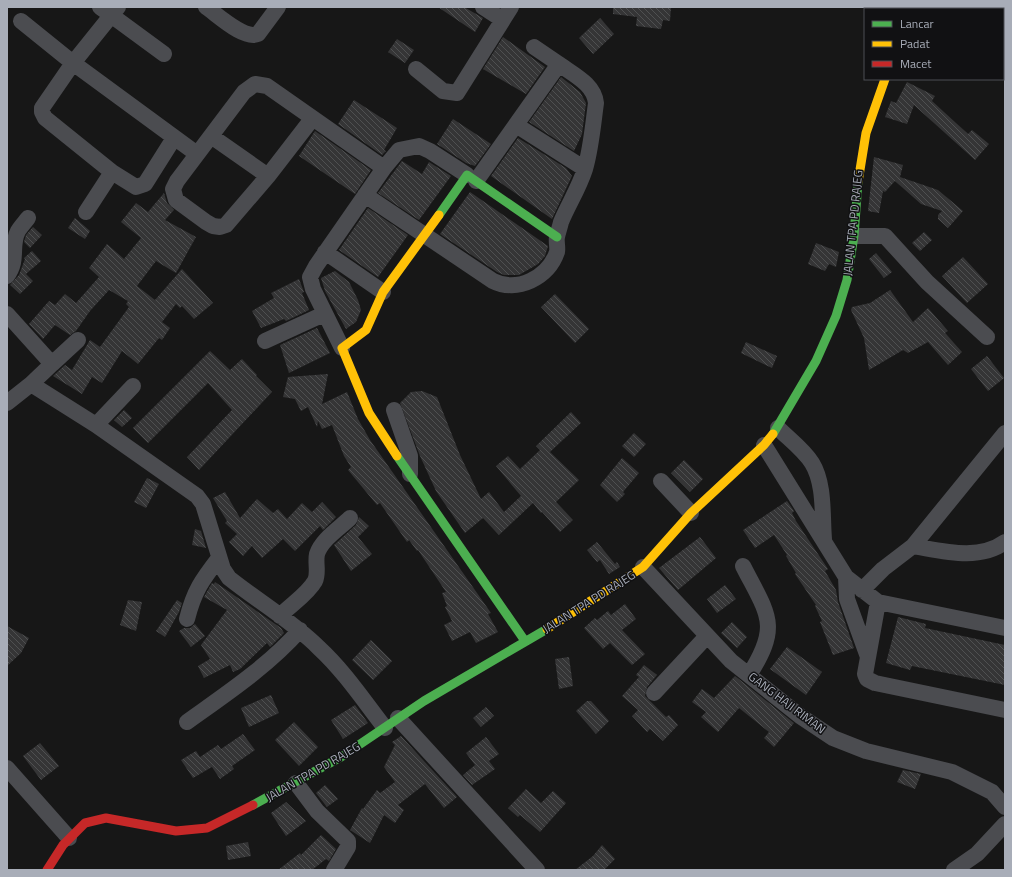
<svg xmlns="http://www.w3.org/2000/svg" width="1012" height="877" font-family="'Titillium Web',sans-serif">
<defs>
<pattern id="building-back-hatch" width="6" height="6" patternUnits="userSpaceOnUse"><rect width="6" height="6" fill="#353536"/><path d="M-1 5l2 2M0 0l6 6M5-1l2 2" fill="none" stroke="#4f5051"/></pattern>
</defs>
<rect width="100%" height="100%" fill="#171717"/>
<path fill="url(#building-back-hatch)" d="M438 7H464L483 18 475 32Z
M613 7H671L670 21 663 20 661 29 636 26 637 17 613 14Z
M600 18 614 34 593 54 579 38Z
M503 37 545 67 526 94 483 69Z
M397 39 414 50 405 63 388 52Z
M561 77 580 92 586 103 582 134 574 151 529 122Z
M907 82 935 96 932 101 968 134 972 130 989 144 975 160 914 105 907 124 885 117 891 101 896 103Z
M354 100 397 128 384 150 386 151 382 155 338 124Z
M453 119 491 144 475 166 466 163 437 144Z
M315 131 371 170 355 194 299 156Z
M518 138 566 168 572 176 552 219 491 176Z
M874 157 903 165 900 177 938 190 963 211 948 228 938 219V215L942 211 921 204 895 181 885 192 883 191 879 213 868 211Z
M402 161 422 174 429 162 451 176 419 220 378 193Z
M470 192 548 246 545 256 538 264 519 275H504L497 272 440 234Z
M164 193 167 203 174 210 165 220 196 237 176 273 156 261 137 286 155 300 182 269 213 303 194 319 182 306 180 308 176 304 162 322 170 328 162 340 159 338 138 364 122 351 102 383 92 377 82 394 53 376 65 365 72 370 90 340 100 347 129 307 126 304 128 301 109 290 90 311 76 331 70 335 55 325 43 339 29 324 49 301 55 305 65 294 76 303 99 277 89 268 107 244 124 259 141 238 121 222 136 203 148 212Z
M368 208 408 235 378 277 339 250Z
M75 218 90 231 85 239 68 228Z
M33 227 42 235 30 248 24 242 26 235Z
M924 232 932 240 920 251 912 243Z
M816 243 839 252 836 267 829 264 825 271 808 264Z
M32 251 41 261 26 274 33 281 20 294 10 285 19 275 25 259 24 258Z
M876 253 892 272 884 278 869 259Z
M963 257 988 284 967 303 942 276Z
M335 271 349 282 358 300 361 310 356 322 346 329 325 291 321 278Z
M299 279 304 292 302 293 309 310 286 321 284 319 261 328 252 311 274 298 271 293Z
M890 290 913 322 928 308 948 331 945 333 962 352 948 365 928 342 908 353 903 350 869 370 864 338 851 310 852 307 870 303Z
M555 294 589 329 575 343 541 307Z
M317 328 330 353 289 373 280 345Z
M746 342 777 356 772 368 741 353Z
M210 351 230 370 242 359 257 375 256 376 272 392 199 470 187 457 232 410 208 383 148 443 133 428Z
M987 356 1004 378 988 391 971 369Z
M328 374 322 404 347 392 358 419 370 440 491 613 488 614 498 632 476 643 470 632 452 641 444 625 452 621 445 607 447 606 442 593 446 592 418 550 417 551 409 540 407 542 380 503 377 505 348 470 351 467 344 456 332 425 322 429 318 421 317 427 308 407 301 411 295 399 283 397 288 377Z
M422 391 437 397 460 455 481 499 489 492 504 512 521 496 496 466 508 456 520 469 540 450 536 446 571 412 581 423 550 452 579 480 556 502 573 520 560 532 542 512 541 513 533 503 499 535 483 518 465 533 436 491 420 456 400 403 411 392Z
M124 410 132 418 122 427 114 420Z
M634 433 646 444 634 457 622 446Z
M622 458 639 473 623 492 625 494 617 502 600 485Z
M684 460 703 479 690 492 671 473Z
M147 478 159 484 146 508 134 502Z
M225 492 240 518 257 499 273 513 278 509 287 519 302 503 312 512 322 502 336 517 323 530 320 526 295 551 283 539 262 558 252 546 243 556 229 542 237 534 225 523 227 521 213 498Z
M787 501 794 511 792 513 796 521 828 569 825 571 836 590 838 602 854 648 833 655 820 622 822 621 815 606 816 605 795 574 796 573 786 556 787 555 774 535 755 548 743 530Z
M359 517 369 526 358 537 372 554 351 571 334 545 356 525Z
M195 529 201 531 206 548 192 545Z
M700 537 716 558 678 590 659 568Z
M597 542 615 564 617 562 620 567 609 574 600 560 597 562 587 550Z
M215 582 281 628 284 633 270 647 267 643 240 669 233 672 230 665 204 678 198 666 210 659 201 645 227 610 204 597 212 583 214 584Z
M725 585 736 599 717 613 707 599Z
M128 600 142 602 136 631 120 625Z
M177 600 182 603 179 612 165 637 156 631Z
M625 604 636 619 622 630 645 654 632 665 610 643 603 649 584 628 595 618 597 620 608 611 611 615Z
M898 617 926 624 925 628 1005 645V685L912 666 910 670 886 663Z
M732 622 747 637 737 648 721 633Z
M195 624 205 636 191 647 179 631 184 628H190Z
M7 626 29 638 21 653 7 666Z
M371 640 392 661 373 680 352 660Z
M787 647 822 672 806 695 770 669Z
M569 657 573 686 559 689 555 659Z
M644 665 657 675 647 687 645 696 666 717 669 715 678 725 663 741 650 729 647 732 632 716 638 710 622 696 639 677 636 675Z
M735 676 794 723 774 747 764 738 769 732 739 708 718 732 701 717 706 712 692 702 702 689 714 698Z
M271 695 279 713 249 727 241 708Z
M587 701H591L609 721 596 734 576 711Z
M355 705 368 723 343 739 331 720Z
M486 707 494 716 481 727 473 718Z
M294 722 318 747 299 766 275 740Z
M243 734 255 750 232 766 234 769 220 779 212 767 193 778 181 760 196 751 200 757 218 745 221 749Z
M401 736 457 797 444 808 425 784 398 805 404 810 395 823 384 815 370 843 350 830 362 808 363 809 377 790 380 793 395 782 384 767 395 745 392 742Z
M486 737 499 754 489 761 495 769 472 785 463 775 475 765 466 753Z
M40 743 59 766 41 780 23 756Z
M903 770 921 774 915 789 897 782Z
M325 785 338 799 327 807 316 793Z
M526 789 541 803 553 791 566 803 540 832 520 815 518 817 508 808Z
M286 802 306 821 286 836 271 813Z
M321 835 336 849 329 861 326 859 312 870H278L300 853 301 855Z
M248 842 251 856 228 860 226 846Z
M602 845 615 859 604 870H575L593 856Z"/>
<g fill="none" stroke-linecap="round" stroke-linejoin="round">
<path stroke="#4b4c50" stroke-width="16" d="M100 7 164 54
M206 7C219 16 244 40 258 34L278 7
M483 7 503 20
M908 9 909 7
M21 21 73 63 197 154
M416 69 443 91 457 93 511 7
M312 119 268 176 226 225 220 227 213 226 206 222 176 200 173 189 177 181 244 92 255 84 267 86 384 168
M516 125 585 169
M211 136 268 176
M112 172 45 118 42 112V108L73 63 118 7
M476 181 559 64 534 47
M365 195 493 281C517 293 548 278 557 252 558 247 556 242 557 237 558 232 560 227 561 222 568 205 579 188 585 169 591 149 593 125 596 103 594 84 574 75 559 64
M86 212 112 172 136 187 145 184 174 138
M854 236H885L927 282 987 337
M325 252 383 292
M7 276C19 260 10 246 18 231 21 226 25 222 28 218
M7 314 52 364 31 384
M265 341 324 314
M342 348 313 289 310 277 316 266 384 168 399 150 419 146 430 151 467 175
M52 364 78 340
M7 403 31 384 96 425 197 496 203 504 223 569 229 578C259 602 292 621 319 648 344 671 364 701 385 728
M394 410 410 456V474
M96 425 133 386
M778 428C789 439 804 450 812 463 825 484 822 516 824 539
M764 445 846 577 878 602 1005 628
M661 481 691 513
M913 546C943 551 979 561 1005 542
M743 566C768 615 781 625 749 675
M643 567 731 661 800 716 833 738 866 751 952 772 992 792 1005 807
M846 577 847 599 868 657
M862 590 883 569 913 546 1005 433
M878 602 865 674 867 679 875 683 1005 710
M280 616C290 605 307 595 315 581 319 573 315 563 317 554 322 539 340 528 350 518
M187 619C194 591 202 580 219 558
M654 693 707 636
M398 718 537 870
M187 722C226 694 267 667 300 630
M7 768 69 838
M296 783 317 811 348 841V847L334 870
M954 870 977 854 1005 824"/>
<path stroke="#4caf50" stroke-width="9" d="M439 215 467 175 557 237
M773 434 816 361 836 316 847 280 854 236 858 182
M397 456 525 641
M253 805 341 757 424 701 547 629"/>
<path stroke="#ffc107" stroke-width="9" d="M858 182 866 133 885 79
M397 456 369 413 342 348 366 330 383 292 439 215
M547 629 643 567 691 513 764 445 773 434"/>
<path stroke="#c62828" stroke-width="9" d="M47 870 63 845 85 823 106 818 176 831 207 828 253 805"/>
</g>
<g text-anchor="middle" stroke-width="3" stroke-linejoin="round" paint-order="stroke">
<g font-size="12" fill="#a8adb8" stroke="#111113">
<text transform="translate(853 223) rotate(-84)" y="4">JALAN TPA PD RAJEG</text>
<text transform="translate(589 602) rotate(-32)" y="4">JALAN TPA PD RAJEG</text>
<text transform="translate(787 703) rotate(37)" y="4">GANG HAJI RIMAN</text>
<text transform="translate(313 772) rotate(-30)" y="4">JALAN TPA PD RAJEG</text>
</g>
</g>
<rect width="1012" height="877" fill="none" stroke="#a8adb8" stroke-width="16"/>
<rect x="864" y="8" width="140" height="72" fill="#111113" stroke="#4d4f55"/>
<rect x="872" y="21" width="20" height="6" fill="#4caf50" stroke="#4d4f55"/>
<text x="900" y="28" font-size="12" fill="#a8adb8">Lancar</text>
<rect x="872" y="41" width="20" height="6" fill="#ffc107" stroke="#4d4f55"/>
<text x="900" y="48" font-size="12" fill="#a8adb8">Padat</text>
<rect x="872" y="61" width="20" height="6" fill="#c62828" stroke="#4d4f55"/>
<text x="900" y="68" font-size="12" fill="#a8adb8">Macet</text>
</svg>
